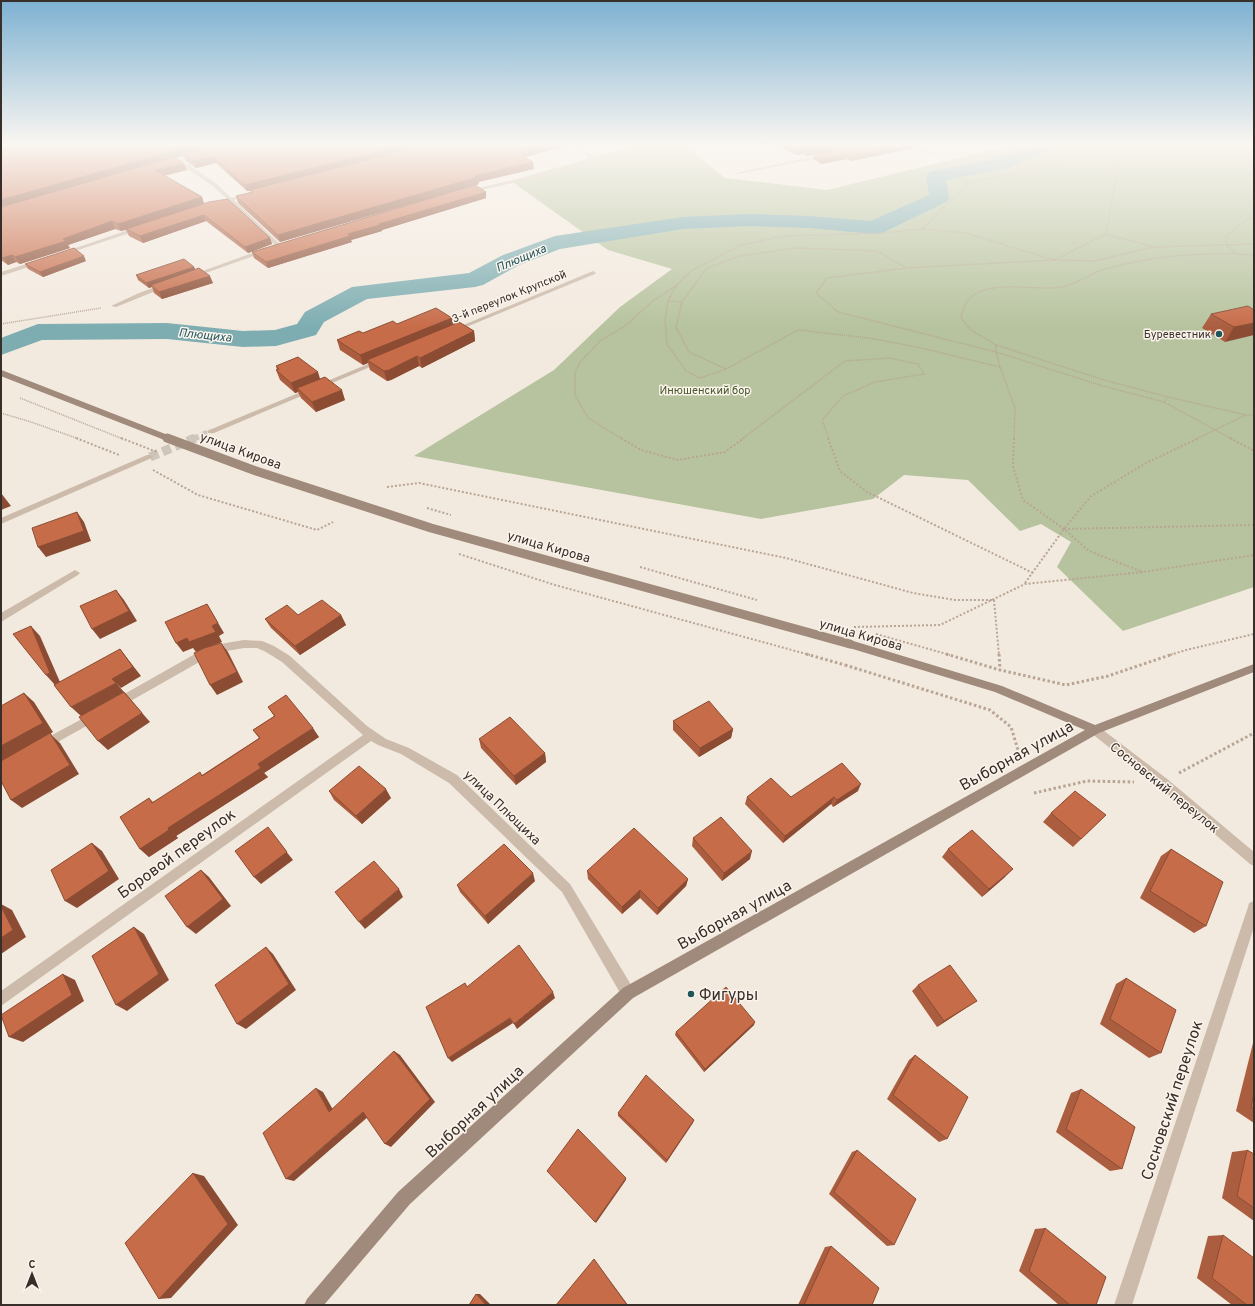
<svg xmlns="http://www.w3.org/2000/svg" width="1255" height="1306" font-family="Overpass,sans-serif">
<rect width="100%" height="100%" fill="#f3eadf"/>
<path fill="#b6c39e" d="M636 145H684L725 178 827 190 1012 145H1254V587L1123 631 1057 567 1071 542 1041 524 1020 531 968 480 904 475 873 499 761 519 414 456 554 370 620 307 672 269 608 250 511 181Z"/>
<g fill="none" stroke-linecap="round" stroke-linejoin="round">
<path fill="#7dadb1" fill-rule="evenodd" d="M1031 145H1056L1053 149 1008 168 946 180 949 198 946 202 882 233 874 234 809 228 749 226 683 229 560 249 519 265 483 285 475 287 367 299 324 322 316 335 276 346 243 347 167 339 42 340 1 355V338L38 324 167 323 243 331 275 330 297 324 305 312 352 287 469 273 503 255 555 236 683 217 749 214 809 216 871 221 929 195 926 176 929 172 996 159Z"/>
<path stroke="#cec5bb" stroke-width="6" stroke-dasharray="6 3.5" stroke-linecap="butt" d="M193 439 211 431"/>
<path stroke="#cec5bb" stroke-width="9" stroke-dasharray="9 4.5" stroke-linecap="butt" d="M150 457 195 438"/>
<path stroke="#b8a594" stroke-width="1.5" stroke-dasharray="1 1" stroke-linecap="butt" d="M942 161 950 166 967 184
M922 229 967 184 1053 164 1077 145
M1106 234 1154 247
M1235 253 1226 244V236L1248 219 1254 217
M905 267 877 251 796 248 740 256 707 268 682 302 676 327 689 352 726 369 798 330 869 338 917 347 1000 367 1015 408 1014 439
M668 301 682 302
M1 324 101 308
M996 345 1104 380 1168 397
M1000 367 996 352V345L971 330 961 318C963 308 967 298 977 293 1000 281 1036 291 1061 287 1078 284 1090 273 1106 269 1154 255 1205 252 1254 255
M726 369 700 378 686 371 667 344 665 320 668 301 676 286 691 271 741 245 784 236 882 233 922 229 966 233 1054 260 1106 234 1119 163 1114 145
M1164 402 1168 397 1246 415H1254
M1 413 31 422 79 439
M622 439 588 418 575 395V373L580 362 600 341 625 326 654 300 676 286
M742 439 845 361 889 358 918 364 924 374 875 382 843 396 822 420 829 439
M1196 439 1246 415
M1232 439 1164 402 1103 386 996 352 838 312 816 293 827 278 906 268 1054 260 1094 261 1154 247 1254 244"/>
<path stroke="#b8a594" stroke-width="2" stroke-dasharray="2 2" stroke-linecap="butt" d="M76 438 119 455
M621 438 641 450 678 460 725 452 744 438
M828 438 840 471 867 492 1033 573
M1014 438 1013 466 1023 500 1064 529 1089 551 1143 572
M1230 438 1254 451
M153 470 198 495 317 530 333 522
M387 487 419 483 786 558 913 593 955 600H994L999 655
M1064 529 1254 525
M1025 583 1064 529 1091 496 1148 462 1199 438
M854 627 940 625 1025 584 1143 572 1254 555
M876 634 950 655
M1170 655 1186 650 1254 634"/>
<path stroke="#b8a594" stroke-width="3" stroke-dasharray="2.5 2.5" stroke-linecap="butt" d="M946 654 1000 670 1066 685 1108 676 1173 654
M999 654 1000 670
M845 665 990 710 1011 727 1018 750 1014 755
M1179 773 1254 733
M1034 793 1087 781 1134 782"/>
<path fill="#cba" fill-rule="evenodd" d="M573 145H578L594 157 575 169 467 193 464 191 571 167 589 157Z
M912 145H918L936 154 932 155Z
M197 154 199 156 182 160 217 184 231 198 250 194V196L234 200 281 245V247H277L229 202 216 204V202L227 199 213 186 177 162 166 164 164 163Z
M826 154 828 156 738 174 736 173Z
M140 226 143 228 142 229 66 254 61 253Z
M266 248 268 249V251L194 277 189 276Z
M39 260 42 262 41 263 1 276V272Z
M593 271 596 273 595 274 454 332 449 331Z
M166 283 168 284V286L116 307 111 306 139 293Z
M380 359 382 360V362L214 433H208L207 431Z
M147 455H150L154 457 1 524V518Z
M75 570 80 573 78 575 1 622V613Z
M244 640 262 641 274 646 290 656 367 726 386 739 409 748 457 775 570 884 633 988 635 993 633 998 628 1000 623 998 562 892 449 783 401 754 378 745 371 741 1 1006V991L363 735 282 662 266 652 257 648H244L221 652 210 656 120 707 116 708 112 707 111 704 112 701 202 650 220 644Z
M95 712 99 713 100 716 99 719 47 748 43 750 39 748 38 745 39 742Z
M1095 725 1099 727 1166 778 1254 852V866L1250 864 1158 786 1091 733 1090 730 1091 727Z
M1254 901V927L1132 1305H1114L1248 907 1249 903Z"/>
<path fill="#a08a7b" fill-rule="evenodd" d="M850 640 1002 686 1095 725 1254 664V672L1099 733 633 998 410 1204 324 1305H304L307 1299 398 1192 623 988 1085 730 995 692 846 647 845 644 846 641Z"/>
<path stroke="#b8a594" stroke-width="1.5" stroke-dasharray="1 1" stroke-linecap="butt" d="M20 398 123 439"/>
<path stroke="#b8a594" stroke-width="2" stroke-dasharray="2 2" stroke-linecap="butt" d="M121 438 157 452
M427 508 451 515
M459 554 555 585 810 655
M640 567 757 600"/>
<path stroke="#b8a594" stroke-width="3" stroke-dasharray="2.5 2.5" stroke-linecap="butt" d="M806 654 845 665"/>
<path stroke="#a08a7b" stroke-width="6" d="M1 373 170 439"/>
<path stroke="#a08a7b" stroke-width="9" d="M167 438 256 471 431 528 850 644"/>
</g>
<path fill="#ab5d3f" d="M1 145H569L525 157 534 169 478 182 479 184 475 185 486 198 382 230V231L351 240 352 242 268 268 254 258 252 252 467 187 280 242 238 203 236 196 251 192 250 191H247L216 163 196 168 186 161 184 156 175 158 184 164 187 170 164 176 202 197 204 204 270 238 272 244 248 253 206 221 143 243 129 236 126 230 121 231 115 229 68 245 70 248 20 264 16 262 8 265 1 260Z
M776 145H858L914 148 851 161 846 159 821 164 813 159 814 155 807 156 803 154 796 155Z
M86 261 43 277 28 269 25 264Z
M194 267 195 270 213 283 162 299 154 293 152 287 149 288 138 280 136 275Z
M1254 310 1225 342 1202 328 1211 314Z
M452 318 453 324 474 331 475 341 422 368 419 366 391 380 387 381 370 370 368 363 363 365 340 350 337 340 397 324Z
M276 366 320 379 345 400 316 412 301 398 298 392 295 393 280 380 276 370H277Z
M298 615H341L346 625 300 655 271 628 265 619Z
M268 707 319 737 264 773 268 777 176 836 178 838 149 857 140 849 149 798 153 802 202 775 259 738 253 730 274 716Z
M673 721 733 729 731 738 699 757 673 730Z
M479 739 545 753 546 762 516 785 481 748Z
M329 791 391 798 362 824 334 800Z
M858 791 833 807 831 804 783 843 745 804 747 797H791Z
M1051 813 1106 815 1073 847 1043 822Z
M693 838 750 859 722 881 692 846Z
M948 849 1005 877 982 897 942 857Z
M1171 849 1206 926 1194 933 1140 898 1161 856Z
M587 871 688 879 686 886 657 915 640 898 622 914 588 879Z
M535 881 488 924 460 892 457 885Z
M1126 978 1161 1053 1149 1058 1100 1024 1116 984Z
M918 985 977 1001 969 1006 937 1027 912 991Z
M754 1025 704 1072 675 1035 676 1032Z
M1254 1039V1123L1236 1111Z
M915 1055 947 1139 939 1142 887 1099 909 1060Z
M1081 1089 1122 1169 1110 1171 1056 1132 1071 1093Z
M618 1113 694 1120 666 1163 618 1116Z
M857 1150 894 1245 887 1246 829 1194 852 1152Z
M1247 1150 1254 1154V1221L1222 1198 1232 1152Z
M1045 1228 1096 1305H1059L1019 1271 1035 1229Z
M1223 1235 1254 1305H1232L1197 1278 1208 1236Z
M831 1246 872 1305H798L825 1247Z"/>
<path fill="#8b4c33" d="M6 145H33L1 154V146Z
M199 145H230L183 154 184 156 1 208V200L173 151Z
M406 145H433L250 190V191H247L245 185Z
M546 145H569L518 159 517 153Z
M836 145H858L807 156 808 151Z
M905 145H915L914 148 851 161 852 156Z
M804 149 803 154 796 155V151Z
M847 154 846 159 821 164 822 159Z
M214 157 216 163 196 168 194 161Z
M533 162 534 169 478 182 479 184 280 242 278 235 475 176Z
M184 164 187 170 157 177 155 170Z
M486 192V198L382 230V231L351 240 352 242 268 268 266 262 379 224Z
M202 197 204 204 121 231 118 224Z
M204 215 206 221 143 243 140 236Z
M112 221 115 229 68 245 70 248 20 264 15 257 63 239Z
M270 238 272 244 248 253 245 247Z
M12 255 16 262 8 265 3 258Z
M84 256 86 261 43 277 40 272Z
M194 267 196 271 151 285 152 287 149 288 146 283Z
M210 276 213 283 162 299 159 292Z
M452 318 453 327 367 360 368 363 363 365 360 355Z
M1254 323V335L1225 342 1234 327Z
M474 331 475 341 422 368 420 358Z
M417 356 419 366 391 380 387 381 384 371Z
M318 372 321 382 297 388 298 392 295 393 291 383Z
M342 390 345 400 316 412 312 402Z
M1 493 11 506 1 510Z
M77 512 84 522 91 541 46 557 38 547Z
M116 590 124 600 137 621 100 639 92 629Z
M207 604 224 633 219 636 222 642 196 652 193 648 183 652 176 643 212 626Z
M341 615 346 625 300 655 295 646Z
M31 626 40 636 60 682 55 685 46 675Z
M221 643 228 652 243 682 217 695 210 685Z
M120 649 141 676 121 688 112 679Z
M116 683 124 692 81 716 71 707Z
M124 692 150 722 108 750 98 741Z
M24 693 34 702 53 732 50 734 60 743 79 774 22 808 11 800 1 761V746Z
M313 728 319 737 264 773 268 777 176 836 178 838 149 857 140 849 168 828 258 764Z
M733 729 731 738 699 757 700 748Z
M545 753 546 762 516 785 514 776Z
M861 784 858 791 833 807 837 800Z
M386 789 391 798 362 824 356 816Z
M834 797 831 804 783 843 785 836Z
M274 836 293 860 261 884 254 877Z
M92 843 102 851 119 879 77 908 65 901Z
M752 851 750 859 722 881 724 873Z
M1013 869 1005 877 982 897 989 889Z
M201 870 209 877 231 906 196 934 187 927Z
M533 873 535 881 488 924 485 916Z
M688 879 686 886 657 915 658 908Z
M399 889 403 897 365 929 359 922Z
M640 890V898L622 914V907Z
M1 904 12 910 26 937 1 954Z
M134 927 144 934 169 980 127 1011 116 1005Z
M266 947 273 954 296 990 246 1029 237 1024Z
M63 974 75 980 84 1001 23 1042 9 1037Z
M553 992 555 998 517 1029 514 1024Z
M977 1001 969 1006 937 1027 944 1021Z
M510 1018 513 1023 452 1062 448 1058Z
M755 1022 754 1025 704 1072 705 1069Z
M394 1051 400 1055 435 1102 391 1147 385 1144Z
M316 1088 323 1092 336 1115 329 1112Z
M363 1112 369 1116 294 1181 286 1179Z
M694 1120 693 1123 666 1163 667 1160Z
M193 1173 204 1176 238 1225 171 1298 159 1299Z
M626 1178V1180L596 1223 595 1222Z
M594 1259 628 1305H627Z
M476 1294H480L491 1305H486Z"/>
<path fill="#c76c49" stroke="#8b4c33" d="M24 145H199L173 151 1 200V151Z
M221 145H406L245 185 214 157 194 161 183 154Z
M426 145H546L517 153 533 162 475 176 478 177 278 235 236 196 253 192 250 190Z
M786 145H836L808 151 804 149 796 151Z
M858 145H905L852 156 847 154 822 159 814 154Z
M174 157 184 164 155 170 202 197 118 224 112 221 63 239 66 241 15 257 12 255 3 258 1 256V207Z
M475 185 486 192 379 224 380 225 348 234 350 236 266 262 252 252Z
M228 199 270 238 245 247 204 215 140 236 126 229 209 202Z
M74 248 84 256 40 272 25 264Z
M184 259 194 267 146 283 136 275Z
M199 268 210 276 159 292 151 285Z
M1248 306 1254 310V323L1234 327 1211 314Z
M436 308 452 318 360 355 337 340 359 331 363 333 393 321 397 324Z
M459 322 474 331 420 358 417 356 389 370 384 371 367 360Z
M298 357 318 372 291 383 276 370 279 369 276 366Z
M325 377 342 390 312 402 297 388Z
M77 512 84 531 38 547 32 528Z
M116 590 129 611 92 629 80 606Z
M322 600 341 615 295 646 265 619 287 605 298 615Z
M207 604 218 623 212 626 216 632 189 642 187 638 176 643 165 622Z
M31 626 50 673 46 675 13 634Z
M221 643 237 672 210 685 194 653 204 648Z
M120 649 133 667 112 679 116 683 71 707 54 685Z
M124 692 142 713 98 741 79 717Z
M24 693 43 723 1 746V706Z
M286 695 313 728 258 764 261 768 168 828 169 830 140 849 120 817 149 798 152 803 200 772 202 776 260 738 253 730 275 716 268 707Z
M709 701 733 729 700 748 673 721Z
M510 717 545 753 514 776 479 739Z
M50 733 70 765 11 800 1 781V761Z
M842 763 861 784 837 800 834 797 785 836 747 797 771 778 791 797Z
M359 766 386 789 356 816 329 791Z
M1075 791 1106 815 1081 839 1051 813Z
M721 817 752 851 724 873 693 838Z
M268 827 287 852 254 877 235 851Z
M634 828 688 879 658 908 640 890 622 907 587 871Z
M972 830 1013 869 989 889 948 849Z
M92 843 109 871 65 901 51 870Z
M504 844 533 873 485 916 457 885Z
M1171 849 1223 882 1206 926 1150 891Z
M374 861 399 889 359 922 335 892Z
M201 870 223 899 187 927 165 896Z
M1 906 13 930 1 938Z
M134 927 159 974 116 1005 92 956Z
M519 945 553 992 514 1024 510 1018 448 1058 426 1007 465 983 467 987Z
M266 947 289 984 237 1024 215 985Z
M950 965 977 1001 944 1021 918 985Z
M63 974 72 995 9 1037 1 1015Z
M1126 978 1176 1010 1161 1053 1110 1019Z
M726 987 755 1022 705 1069 676 1032Z
M394 1051 430 1099 385 1144 363 1112 286 1179 263 1133 316 1088 329 1112Z
M915 1055 968 1097 947 1139 893 1095Z
M646 1075 694 1120 667 1160 618 1113Z
M1081 1089 1135 1127 1122 1169 1066 1129Z
M1254 1093V1109L1251 1107Z
M578 1129 626 1178 595 1222 547 1171Z
M857 1150 916 1199 894 1245 834 1192Z
M1247 1150 1254 1154V1208L1237 1196Z
M193 1173 228 1224 159 1299 125 1243Z
M1045 1228 1106 1277 1096 1305H1070L1029 1271Z
M1223 1235 1254 1258V1305H1247L1212 1278Z
M831 1246 879 1288 872 1305H804Z
M594 1259 627 1305H556Z
M476 1294 486 1305H469Z"/>
<linearGradient id="sky" x2="0" y2="1"><stop stop-color="#7db1d2"/><stop offset="0.44" stop-color="#faf6f1"/><stop offset="1" stop-color="#faf6f1" stop-opacity="0"/></linearGradient>
<rect width="1255" height="328" fill="url(#sky)"/>
<g fill="#1e565c" stroke="#fbf4ec" stroke-width="1.5">
<circle cx="1219" cy="334" r="4"/>
<circle cx="691" cy="994" r="4"/>
</g>
<g text-anchor="middle" stroke-width="3" stroke-linejoin="round" paint-order="stroke">
<g font-size="11" fill="#392f2a" stroke="#fbf4ec">
<text transform="translate(509 296) rotate(-22)" y="4">3-й переулок Крупской</text>
</g>
<g font-size="11" fill="#392f2a" stroke="#fbf4ec" text-anchor="end">
<text x="1211" y="338">Буревестник</text>
</g>
<g font-size="11" fill="#47582d" stroke="#fbf4ec">
<text x="705" y="394">Инюшенский бор</text>
</g>
<g font-size="12" font-style="italic" fill="#1e565c" stroke="#fbf4ec">
<text transform="translate(521 258) rotate(-23)" y="4">Плющиха</text>
<text transform="translate(205 335) rotate(6)" y="4">Плющиха</text>
</g>
<g font-size="13" fill="#392f2a" stroke="#fbf4ec">
<text transform="translate(241 450) rotate(20)" y="5">улица Кирова</text>
<text transform="translate(549 546) rotate(16)" y="5">улица Кирова</text>
<text transform="translate(861 634) rotate(16)" y="5">улица Кирова</text>
<text transform="translate(1165 787) rotate(39)" y="5">Сосновский переулок</text>
<text transform="translate(503 807) rotate(44)" y="5">улица Плющиха</text>
</g>
<g font-size="16" fill="#392f2a" stroke="#fbf4ec">
<text transform="translate(1016 755) rotate(-29)" y="6">Выборная улица</text>
<text transform="translate(176 853) rotate(-36)" y="6">Боровой переулок</text>
<text transform="translate(734 914) rotate(-29)" y="6">Выборная улица</text>
<text transform="translate(1171 1100) rotate(-72)" y="6">Сосновский переулок</text>
<text transform="translate(474 1111) rotate(-43)" y="6">Выборная улица</text>
</g>
<g font-size="16" fill="#392f2a" stroke="#fbf4ec" text-anchor="start">
<text x="699" y="1000">Фигуры</text>
</g>
</g>
<rect width="1255" height="1306" fill="none" stroke="#392f2a" stroke-width="4"/>
<g transform="translate(32 1274)" stroke="#fbf4ec" stroke-width="3" paint-order="stroke">
<path d="M0-3L7 15L0 10L-7 15Z" fill="#392f2a"/>
<text y="-6" font-size="11" font-weight="bold" text-anchor="middle" fill="#392f2a">С</text>
</g>
</svg>
